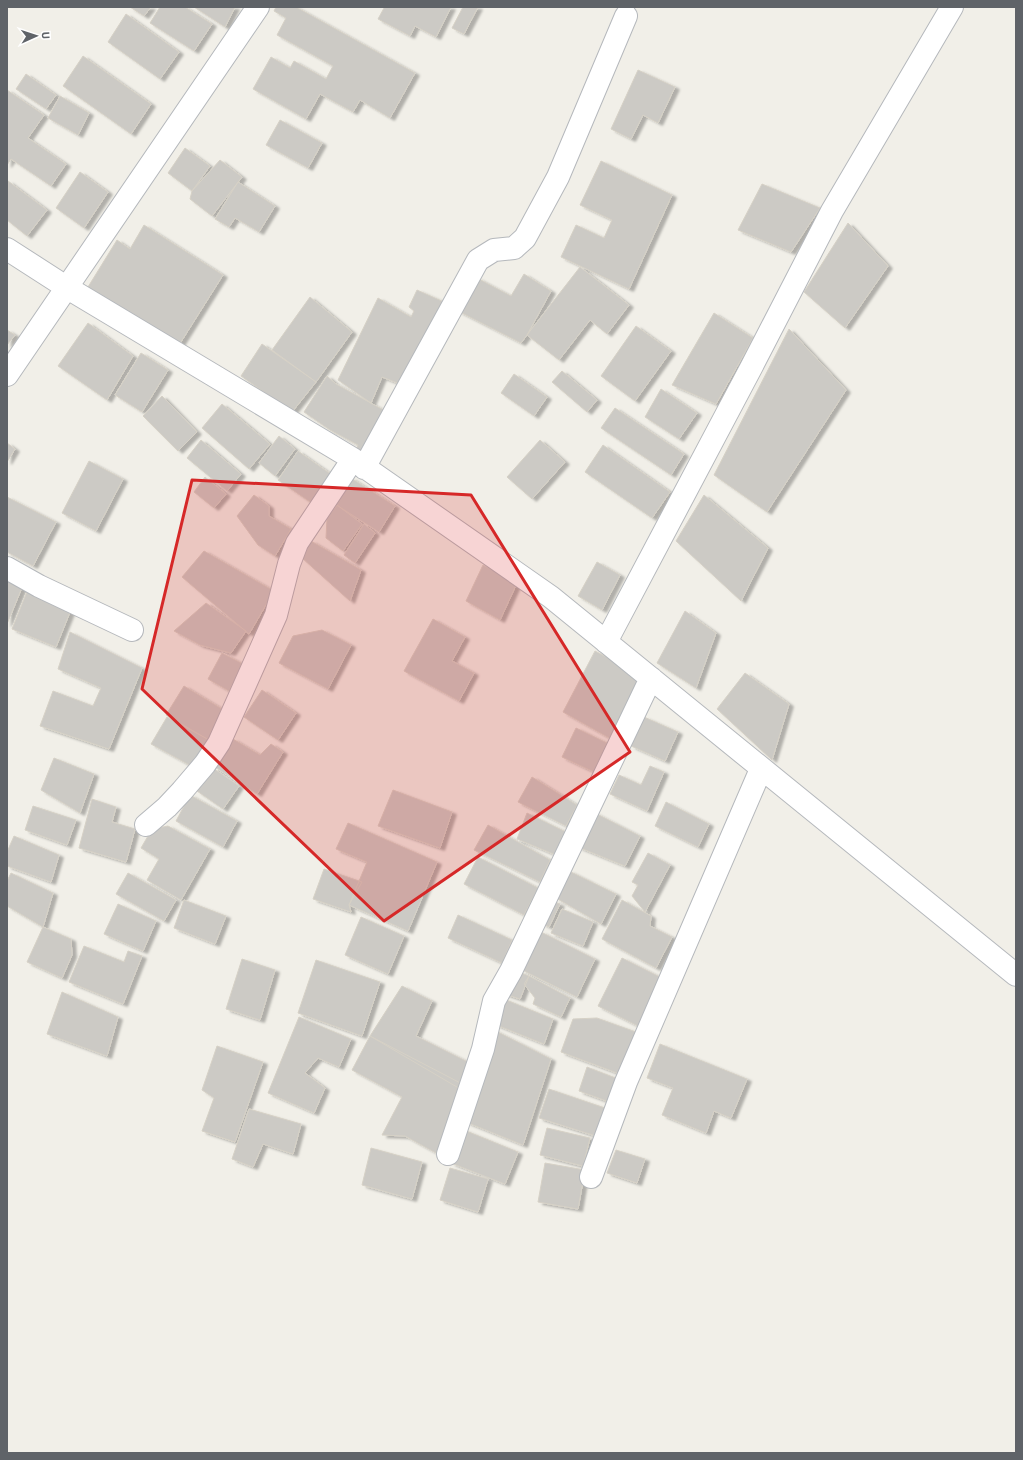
<svg xmlns="http://www.w3.org/2000/svg" width="1023" height="1460" font-family="'Titillium Web',sans-serif">
<defs>
<filter id="shadow"><feDropShadow dx="4.5" dy="2.5" stdDeviation="1" flood-color="#0004"/></filter>
</defs>
<rect width="100%" height="100%" fill="#f1efe8"/>
<path fill="#cccac5" stroke="#d6d1c6" filter="url(#shadow)" d="M130 7H151L144 16Z
M160 7H185L212 24 194 51 150 23Z
M194 7H235L225 27Z
M276 7H296L415 73 390 118 360 100 353 112 320 94 306 119 253 89 271 57 290 68 294 61 326 79 333 66 277 35 286 18 274 11Z
M383 7H451L436 37 415 26 410 36 378 19 384 8Z
M463 7H478L464 34 452 28Z
M126 14 179 52 160 79 108 42Z
M83 56 151 104 131 134 63 86Z
M638 70 675 87 658 123 643 115 631 139 611 129Z
M26 74 56 95 46 109 16 89Z
M7 90 44 115 28 138 66 164 51 186 11 159 7 165Z
M60 96 89 113 78 135 48 118Z
M280 120 322 143 308 168 266 145Z
M185 148 210 166 192 191 168 173Z
M220 160 242 177 212 216 190 199 192 191Z
M601 161 672 195 629 289 561 257 576 225 604 238 612 220 580 205Z
M80 172 108 192 84 228 56 208Z
M8 181 47 210 27 236 7 220Z
M238 182 275 206 259 232 235 218 229 227 215 219Z
M762 184 820 208 791 252 738 230Z
M848 223 888 266 845 328 804 292Z
M144 225 223 275 179 345 88 287 117 240 130 249Z
M580 267 629 305 607 334 590 320 559 360 527 335Z
M524 274 551 291 527 335 521 343 458 311 477 278 511 296Z
M417 290 444 302 403 385 382 377 371 403 338 380 378 298 411 317 414 311 409 307Z
M310 297 352 332 316 382 272 350Z
M714 313 753 338 716 404 672 385Z
M88 323 133 356 107 400 58 366Z
M636 326 671 351 635 401 601 376Z
M789 329 846 390 767 512 714 475Z
M7 330 15 335 7 345Z
M262 344 316 382 292 412 241 376Z
M141 353 168 370 142 412 115 395Z
M562 371 597 400 587 412 552 382Z
M514 374 547 397 534 416 501 393Z
M327 376 336 384 389 413 364 460 354 456 358 445 330 430 304 412Z
M661 389 697 413 679 439 645 417Z
M162 396 197 432 178 451 143 416Z
M222 404 270 444 249 469 202 428Z
M615 408 684 454 671 475 601 428Z
M279 436 295 449 275 476 259 463Z
M201 440 241 474 227 491 187 458Z
M540 440 565 462 532 499 507 477Z
M7 443 15 449 7 462Z
M603 445 670 492 652 518 585 472Z
M298 451 335 477 316 506 278 480Z
M89 461 123 479 96 531 62 513Z
M205 477 226 494 214 508 194 492Z
M351 478 395 506 379 532 335 504Z
M254 495 269 506V516L291 529 275 556 258 545 237 516Z
M704 495 768 548 741 601 676 541Z
M7 497 56 522 33 566 7 552Z
M337 505 362 524 343 551 326 538 327 518Z
M364 524 375 533 355 563 344 555Z
M311 541 361 570 350 601 302 558Z
M204 551 274 591 249 634 182 577Z
M597 562 620 575 602 610 578 596Z
M483 565 517 583 500 620 466 601Z
M7 578 23 585 7 624Z
M28 589 72 607 56 647 12 629Z
M206 603 246 631 231 653 200 645 174 631Z
M685 611 716 633 696 688 657 663Z
M433 619 465 637 452 661 474 673 459 701 404 671Z
M322 630 351 645 328 689 279 663 293 636Z
M70 632 142 668 109 749 40 726 53 691 93 706 101 688 58 669Z
M595 651 644 677 611 739 563 712Z
M222 653 243 664 229 691 208 679Z
M745 673 789 704 772 760 717 709Z
M184 686 227 712 209 740 166 715Z
M262 690 296 713 278 740 244 717Z
M167 717 209 740 193 767 151 744Z
M644 717 678 732 665 761 631 746Z
M576 728 607 743 594 772 562 757Z
M233 739 260 755 271 744 283 752 257 794 215 767Z
M54 758 94 774 80 813 41 790Z
M650 766 664 772 647 811 610 794 619 775 641 785Z
M213 768 239 786 223 809 197 791Z
M532 777 577 805 566 826 518 802Z
M393 790 452 812 440 848 378 826Z
M190 795 237 821 223 847 176 821Z
M92 799 116 807 112 822 135 829 126 862 79 848Z
M666 802 709 824 698 847 655 826Z
M33 806 76 820 67 845 25 830Z
M527 813 566 832 556 855 517 839Z
M595 813 640 836 625 866 578 847Z
M348 823 437 862 408 931 349 905 367 862 336 849Z
M488 825 550 860 540 882 474 850Z
M168 826 210 849 181 900 147 880 159 859 141 848 152 829Z
M14 836 59 855 51 882 7 866V852Z
M648 853 670 865 645 912 632 896 638 885 632 882Z
M478 857 538 888 524 915 464 884Z
M324 869 362 882 349 905 351 912 313 899Z
M569 871 616 894 601 924 556 898Z
M11 873 53 893 43 927 7 906V881Z
M128 873 176 900 164 921 116 894Z
M184 900 226 916 215 944 174 928Z
M622 900 651 916 650 926 672 937 656 968 602 939Z
M552 901 560 904 549 927 541 923Z
M118 904 156 921 143 951 104 934Z
M562 909 593 922 583 946 551 933Z
M458 915 512 940 502 963 448 938Z
M361 917 404 936 388 974 345 955Z
M43 927 71 939 72 955 62 978 27 962Z
M541 932 595 959 577 997 522 970Z
M84 946 124 962 128 951 142 956 123 1004 69 982Z
M622 958 662 978 638 1026 598 1006Z
M242 959 275 970 260 1020 226 1009Z
M316 960 380 982 362 1036 298 1013Z
M514 970 529 976 520 999 505 994Z
M529 976 570 998 561 1017 533 1004 535 998 524 984Z
M402 986 432 1001 416 1036 474 1065 462 1090 370 1036Z
M62 992 118 1017 107 1056 47 1034Z
M504 999 553 1019 544 1044 494 1024Z
M299 1017 351 1039 339 1067 318 1058 305 1073 325 1088 314 1113 268 1093Z
M597 1018 636 1032 620 1074 561 1052 573 1019Z
M494 1030 551 1059 523 1145 466 1122Z
M370 1036 470 1088 436 1153 405 1136 382 1135 402 1097 352 1070Z
M660 1044 747 1079 731 1118 714 1111 706 1133 662 1115 673 1088 647 1078Z
M217 1046 263 1062 235 1142 202 1131 214 1098 202 1090Z
M587 1067 626 1082 618 1105 579 1091Z
M549 1089 605 1108 596 1136 539 1118Z
M249 1109 301 1124 293 1154 263 1144 253 1167 232 1159Z
M547 1128 590 1138 583 1166 540 1155Z
M464 1130 518 1152 505 1184 451 1163Z
M371 1148 422 1162 412 1199 362 1185Z
M616 1150 645 1159 637 1183 607 1173Z
M545 1163 585 1170 578 1209 538 1202Z
M450 1168 488 1179 478 1212 440 1200Z"/>
<g fill="none" stroke-linecap="round" stroke-linejoin="round">
<defs>
<path id="street" d="M7 249 66 287 353 459 551 597 1016 975
M7 375 258 7
M364 468 478 260 494 250 514 248 525 238 558 177 626 16
M7 568 39 586 132 630
M606 642 752 366 832 211 952 7
M146 825 167 807 182 791 205 764 219 743 276 615 289 564 297 543 353 459
M448 1154 483 1049 494 1001 511 971 651 678
M591 1177 626 1082 761 769"/>
</defs>
<use href="#street" stroke="#b5b8bc" stroke-width="24"/>
<use href="#street" stroke="#fff" stroke-width="22"/>
</g>
<path fill="#d62828" fill-opacity="0.2" stroke="#d62828" stroke-width="3" stroke-linejoin="round" d="M192 480 471 495 630 752 384 921 142 689Z"/>
<rect width="1023" height="1460" fill="none" stroke="#5f6368" stroke-width="16"/>
<g transform="translate(36 36) rotate(87)" stroke="#ffffff" stroke-width="3" paint-order="stroke">
<path d="M0-3L7 15L0 10L-7 15Z" fill="#5f6368"/>
<text y="-6" font-size="11" font-weight="bold" text-anchor="middle" fill="#5f6368">U</text>
</g>
</svg>
